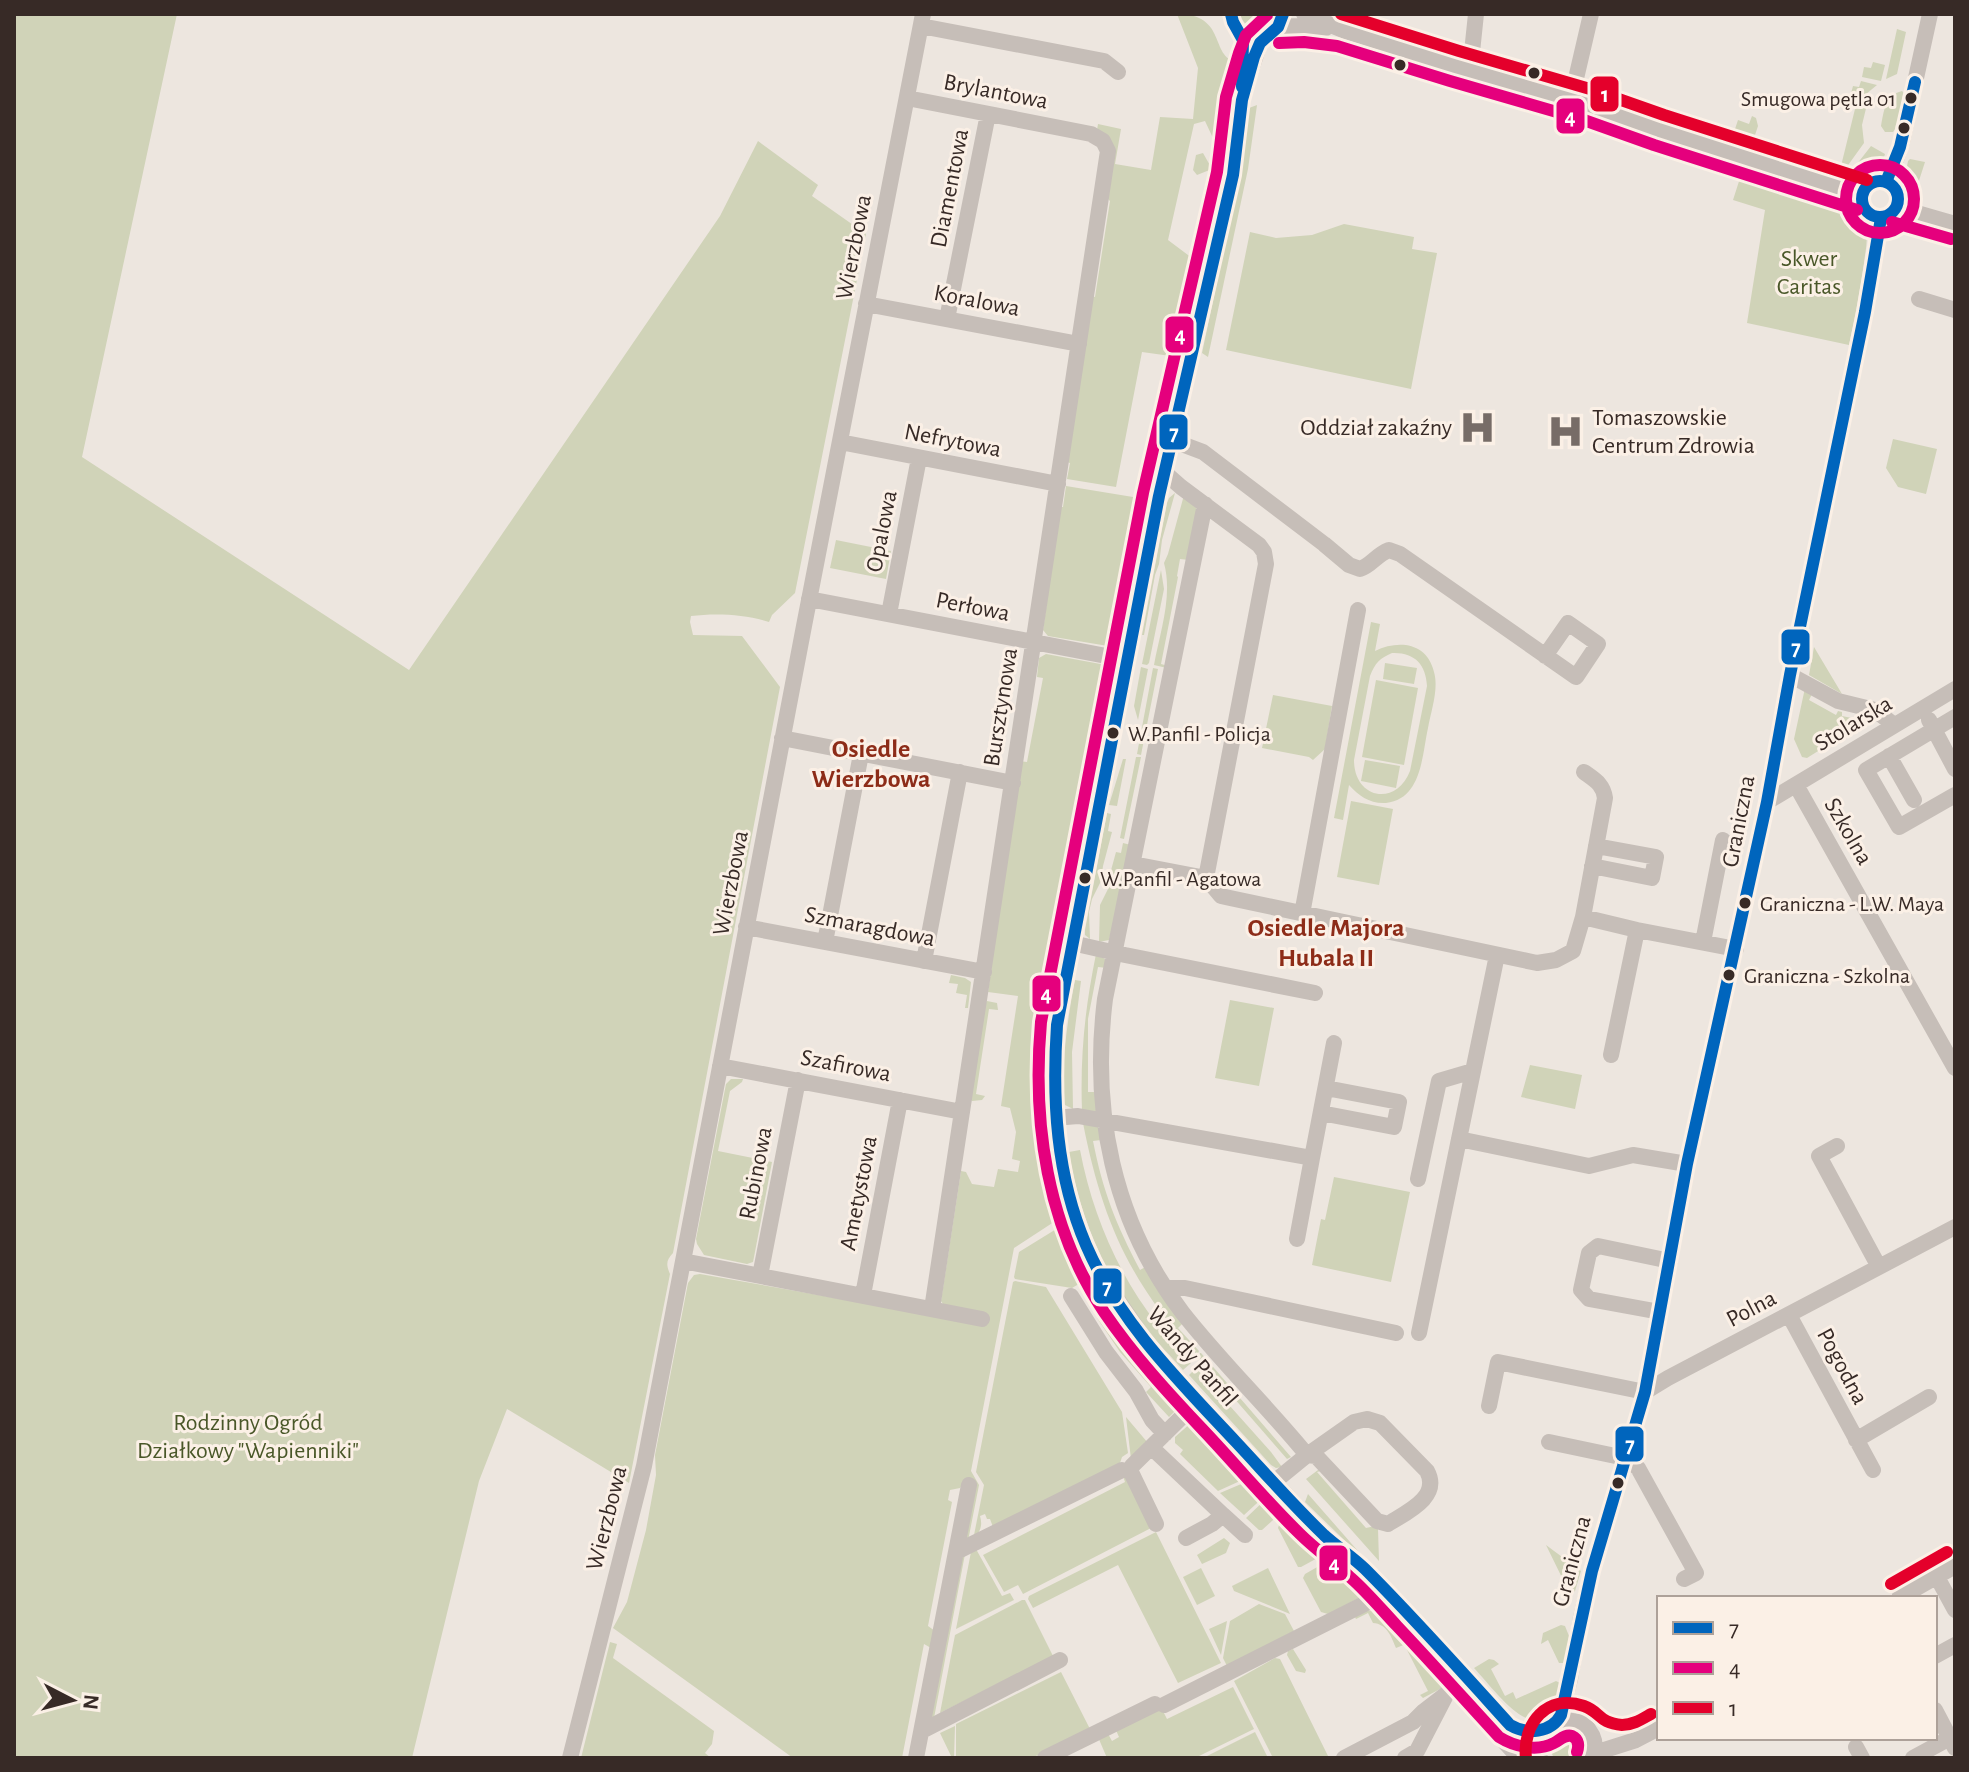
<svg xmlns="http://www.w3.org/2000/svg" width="1969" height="1772" font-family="'Alegreya Sans',sans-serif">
<rect width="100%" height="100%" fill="#ede6df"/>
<path fill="#d0d3b8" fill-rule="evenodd" d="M14 14H177L82 457 409 670 720 216 758 141 818 185 812 196 866 234 795 593 772 615 769 622C745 614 715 613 691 616L690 622 693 635 742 636 780 687 673 1253C666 1260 666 1265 670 1274L629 1483 507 1409 479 1481 412 1758H14Z
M1177 14C1228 14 1209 57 1237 62L1234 115 1228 161 1225 164 1217 163V156L1219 151 1205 121 1194 124 1168 240 1200 264 1178 357 1142 352 1116 487 1067 479 1070 463 1067 462 1092 296 1095 297 1110 201 1108 199 1097 130 1098 124 1121 129 1115 164 1151 170 1160 117 1193 119 1198 68Z
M1240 14H1275L1270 25 1259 30C1249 28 1243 24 1240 14Z
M1897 29 1906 32 1897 74 1886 79Z
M1873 62 1885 65 1881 81 1862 77 1864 67 1871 68Z
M1861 81 1877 85 1860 99 1850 97 1853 86 1859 87Z
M1902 91 1905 94 1899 124 1893 132H1885L1881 126C1884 111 1885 95 1902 91Z
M1869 96 1862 125 1864 143 1846 168 1841 166 1855 109Z
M1257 105 1248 169 1208 357 1202 353 1243 159 1249 108Z
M1752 116 1756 118 1758 126 1754 138 1734 132 1738 120 1749 124Z
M1871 146 1885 154 1881 167 1870 174 1855 171 1857 164Z
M1203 153 1212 169 1197 175 1193 170 1196 155Z
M1910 159 1925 162 1915 193C1901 188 1906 173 1908 161Z
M1743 173 1843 202C1852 208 1864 220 1866 231 1868 242 1865 253 1864 263 1860 291 1855 318 1849 345L1747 323 1765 210 1733 200 1741 175Z
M1344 224 1414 237 1412 249 1437 253 1411 389 1226 350 1250 232 1276 238 1312 235Z
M1893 439 1937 449 1926 494 1898 487 1886 468Z
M1066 486 1133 497V501L1141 502 1142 505 1117 642 1114 647 1048 636 1043 630 1060 507H1063Z
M1175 493 1162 540 1159 564 1155 575 1144 635H1142L1167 503 1169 498Z
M1184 495 1199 511 1189 560 1180 559 1177 576 1178 577 1161 664 1168 666 1167 668 1154 665C1160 632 1173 596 1164 563L1168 554Z
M836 540 891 551 886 579 830 568Z
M1161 570 1164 589 1149 663 1147 665 1142 664Z
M1371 622 1380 624 1375 651C1398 640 1427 642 1434 672 1439 689 1431 711 1428 728 1422 755 1422 799 1386 803 1370 804 1359 796 1349 785L1343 820 1334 818ZM1392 653C1414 652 1426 664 1427 686L1410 771C1396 807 1354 799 1354 760L1370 676C1375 663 1380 658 1392 653Z
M1814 647 1842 694 1809 675Z
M1046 654 1106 665 1111 674 1085 810 1070 855 1068 856 1063 879 1066 881 1065 912 1044 1024 1040 1080 1045 1149 1063 1216 1014 1248 971 1471 979 1485 968 1541H963L965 1481 960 1488 950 1490 948 1500 952 1502 928 1626 935 1631 931 1648 924 1644 902 1758H793L613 1628 627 1602 646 1530 656 1475 655 1455 688 1283 694 1275 700 1274 982 1324 943 1304 941 1301 961 1171 966 1172 972 1184 994 1187 998 1169 1018 1172 1020 1161 1012 1159 1016 1132 1010 1108 1001 1106 1018 996 988 992 1019 761 1027 762 1043 678 1037 677 1039 658Z
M1385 663 1417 668 1414 684 1383 679Z
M1141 667 1148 669 1138 720 1134 706Z
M1153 668 1158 669 1141 755 1137 754Z
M1376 680 1418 688 1404 765 1362 757Z
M1805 688 1813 692 1809 700 1836 715 1838 711 1842 712V716L1866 721 1807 758 1802 757 1794 739Z
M1273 695 1332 706 1325 749 1313 760 1309 757 1262 748Z
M1136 757H1141L1124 839 1120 838Z
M1123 759H1126L1117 806 1109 805Z
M1365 760 1400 766 1396 788 1361 781Z
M1351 801 1393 809 1379 885 1337 877Z
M1107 813 1111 814 1108 831 1112 832 1103 866 1101 881 1092 899 1089 912 1090 939 1085 935V930Z
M1123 843 1131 845 1124 881 1113 878 1110 874 1116 852 1121 853Z
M1112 881 1123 884 1109 940 1099 942 1100 905Z
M1096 954 1105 959 1107 968 1098 967 1088 1019V1092H1097V1112L1082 1111C1080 1055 1085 1008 1096 954Z
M951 975 965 978 971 982 968 1008H965L967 995 956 993 958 984 949 983Z
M1075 980 1081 981 1072 1052 1073 1109 1065 1105 1063 1102C1062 1060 1067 1021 1075 980Z
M1230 1000 1274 1008 1259 1086 1215 1078Z
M987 1001 997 1003 998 1010 989 1009 976 1094 985 1096 982 1100 972 1101 970 1099 985 1003Z
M1530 1065 1582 1075 1575 1109 1521 1097Z
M731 1079H743L742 1082 730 1091 718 1151 772 1162 754 1257 753 1262 747 1264 704 1255 697 1244 696 1239 726 1084Z
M1083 1123 1098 1126 1101 1140 1093 1141C1103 1192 1116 1224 1140 1270L1147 1266 1184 1322 1178 1328 1199 1351 1197 1355C1130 1283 1102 1220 1083 1123Z
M1080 1150C1092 1213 1118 1275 1158 1325 1168 1338 1180 1350 1191 1363L1183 1370C1171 1356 1157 1343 1146 1328 1105 1276 1079 1217 1069 1152Z
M1334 1177 1410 1192 1391 1282 1312 1265 1321 1219 1325 1220Z
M1066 1223 1090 1276 1089 1278 1072 1288 1015 1279 1014 1277 1019 1252Z
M1015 1281 1046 1287 1122 1412 1128 1453 1122 1457 1120 1463 993 1527 990 1519H987L985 1514 980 1516C983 1526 980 1532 973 1540L984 1485 976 1472 1013 1282Z
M1092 1282H1094C1119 1324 1147 1363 1179 1399L1180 1406 1169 1417 1146 1392 1151 1387 1120 1352 1099 1321 1081 1288Z
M1200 1353H1201L1291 1457 1287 1459 1199 1358Z
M1196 1368 1271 1452 1282 1467 1276 1468 1271 1465 1189 1375Z
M1126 1417 1148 1443 1131 1459Z
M1192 1422H1201L1251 1476 1218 1491 1180 1454 1183 1450 1175 1443V1437Z
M1322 1467 1325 1470 1317 1472 1366 1528 1375 1526 1378 1529 1379 1561 1306 1479Z
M1123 1476 1127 1478 1153 1527 1023 1594 1018 1585 1004 1592 983 1555 1125 1482Z
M1253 1479 1267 1494 1244 1515 1220 1493Z
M1308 1494 1372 1567 1305 1502Z
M1269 1496 1283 1511 1262 1530H1259L1246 1518Z
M1287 1518H1289L1323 1552V1555L1301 1567H1298L1278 1528 1279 1525Z
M1156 1532 1221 1663 1178 1683 1118 1565 1033 1608 1028 1599 1029 1596Z
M1224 1538 1230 1543 1226 1553 1202 1564 1197 1555Z
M1546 1545 1581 1571 1575 1591 1570 1594Z
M976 1549 1002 1596 1010 1593 1014 1600 956 1629 971 1552Z
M965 1554 934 1718 929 1719 960 1557Z
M1326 1562 1333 1563 1362 1595 1359 1598 1328 1614 1321 1612 1303 1578 1305 1574Z
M1201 1568 1215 1596 1197 1605 1183 1577Z
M1268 1568 1290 1614 1234 1591 1232 1586Z
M1022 1600H1025L1053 1656 940 1713 955 1635Z
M1259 1604 1285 1614 1294 1631 1227 1666 1223 1658 1230 1621Z
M1376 1610 1406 1644 1396 1648C1391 1636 1387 1624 1373 1623L1368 1613 1356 1619 1355 1617 1366 1611Z
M1227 1621 1221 1655 1209 1629Z
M1561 1625 1565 1626 1569 1636 1565 1663H1559L1548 1640 1541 1644 1543 1633Z
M610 1642 617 1644 613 1658 714 1731 712 1744 705 1753 711 1758H581Z
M1408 1647 1443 1685 1442 1688 1423 1698 1420 1695 1428 1691 1406 1648Z
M1293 1649 1306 1670 1305 1673 1296 1671 1287 1655 1288 1651Z
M1275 1658 1280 1659 1329 1758H1273L1234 1681Z
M1489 1659 1494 1660 1499 1664 1491 1669 1505 1696 1513 1692 1516 1699 1556 1681 1560 1683C1546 1762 1500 1696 1474 1668Z
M1061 1672 1090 1729 1032 1758H956V1724Z
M1233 1687 1254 1729 1195 1758H1107L1098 1737 1107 1732 1112 1741 1119 1737 1115 1728 1160 1705 1167 1719Z
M955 1726 954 1758H952L940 1733Z
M1567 1729 1573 1730 1582 1738 1584 1749 1580 1758H1554C1546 1745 1552 1732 1567 1729Z
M1255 1732 1268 1758H1203Z"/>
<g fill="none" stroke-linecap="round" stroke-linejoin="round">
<path stroke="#c6beb8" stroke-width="16" d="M1231 14 1233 22 1243 40 1242 100 1233 175 1159 496 1066 974 1057 1025 1054 1065V1118L1065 1183 1074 1215 1087 1247 1102 1277 1147 1343 1198 1401 1323 1534 1494 1731 1541 1751
M1304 14 1348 32 1454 66 1586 104 1659 130 1862 195
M921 26 1104 61 1118 72
M1278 27 1299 26 1326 28
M1260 38C1273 35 1280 27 1283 14
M1470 71 1476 14
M1248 79 1260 43 1268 36
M907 98 1091 134 1103 141 1108 151 932 1309
M1571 100 1591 14
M1862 199a18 18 0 1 1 36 0a18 18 0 1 1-36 0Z
M1886 182 1895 163 1902 142 1930 14
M1896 207 1955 224
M1919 299 1955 310
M866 304 1079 344
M947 319 988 114
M1171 440 1203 452 1324 544 1349 565 1360 569C1372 565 1376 555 1389 550L1400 554 1576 677 1598 644 1568 623 1545 656
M840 442 1058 484
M1164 472 1181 487 1259 545 1264 552 1266 564 1206 878
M1205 504 1105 999C1091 1111 1113 1221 1182 1312 1221 1362 1267 1406 1307 1455L1274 1482
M809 599 1127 660
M889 614 919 458
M1790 675 1838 701 1875 710 1894 725
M1955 717 1866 770 1899 827 1955 795
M1929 720 1955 769
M782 738 1013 783
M1889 756 1914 800
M1796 785 1955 1068
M1767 802 1955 689
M1133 864 1206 878
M1592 866 1652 878 1656 857 1596 846
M1206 878 1221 896 1230 898 1537 963 1556 960 1573 951 1583 917 1637 930 1736 949
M1302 914 1358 610
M1583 917 1605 798C1603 784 1595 780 1584 772
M746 927 984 972
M825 942 861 754
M1703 942 1723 840
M1072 943 1125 955 1315 993
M924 961 960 772
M1611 1055 1637 930
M720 1066 962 1112
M1321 1113 1394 1127 1399 1102 1326 1088
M1054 1118 1078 1116 1312 1158 1297 1239
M1459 1139 1589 1166 1633 1155 1687 1164
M1837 1146 1819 1156 1879 1267
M1312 1158 1334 1043
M1418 1179 1439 1081 1473 1071
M683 1261 982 1319
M760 1276 798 1080
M1165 1288H1185L1396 1333
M863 1295 900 1100
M1071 1296 1106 1352 1136 1391 1152 1420 1165 1434
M1660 1312 1589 1299 1581 1290 1589 1253 1598 1246 1670 1261
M1789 1315 1873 1470
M1419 1333 1497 955
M1489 1406 1498 1362 1645 1392 1668 1378 1955 1227
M1367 1419 1380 1423 1427 1471C1441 1497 1407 1512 1388 1524L1377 1521 1316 1456 1307 1455 1354 1422Z
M1856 1440 1929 1397
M1549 1442 1625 1458 1638 1468 1696 1573 1684 1579
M1151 1447 1223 1515 1212 1524 1186 1538
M1223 1515 1245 1535
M1156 1524 1130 1470 1132 1466 1198 1401
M956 1552 1122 1470
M1937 1577 1955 1610
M1899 1598 1955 1566
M1397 1604 1510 1725C1523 1732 1533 1731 1547 1729
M1935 1656 1955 1645
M1164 1705 1386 1593
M1935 1710 1955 1748
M1557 1722 1561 1715 1570 1679 1581 1617 1592 1571 1645 1392 1687 1164 1767 802 1790 675 1865 312 1881 218
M1553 1724 1566 1720 1583 1723C1593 1733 1598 1745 1592 1758
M922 1731 1060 1660
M1500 1737 1519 1758
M1856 1747 1862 1758
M1595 1753 1636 1740 1659 1728
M570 1758 644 1466 804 626 923 14
M916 1758 969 1485
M1045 1758 1155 1704
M1344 1758 1413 1722 1424 1711 1463 1681
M1405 1758 1417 1751 1445 1697
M1913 1758 1950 1738"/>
<defs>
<path id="bus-1" d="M1231 14 1233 22 1243 40 1242 87
M1283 14 1278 27 1260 43 1254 57 1242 100 1233 175 1159 496 1057 1025C1052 1100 1056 1175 1086 1245 1119 1322 1180 1382 1236 1442 1265 1473 1293 1505 1324 1535 1337 1547 1353 1557 1365 1569 1415 1619 1463 1673 1510 1725 1527 1735 1551 1733 1561 1715L1592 1571 1645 1392 1687 1164 1767 802 1790 675 1865 312 1881 218
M1862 199a18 18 0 1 1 36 0a18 18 0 1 1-36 0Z
M1886 182 1900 147 1915 82"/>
<path id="bus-2" d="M1267 15 1246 35 1239 53 1226 97 1217 172 1143 493 1041 1022C1032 1123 1047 1226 1104 1312 1134 1356 1169 1394 1205 1432 1237 1466 1267 1502 1300 1534 1316 1550 1334 1562 1351 1578 1367 1592 1382 1610 1397 1626 1431 1662 1465 1700 1499 1737 1515 1747 1537 1752 1554 1743 1560 1740 1565 1734 1572 1736 1579 1739 1579 1746 1577 1752
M1279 43 1304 42 1337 46 1450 81 1581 119 1654 145 1857 210
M1846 199a34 34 0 1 1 68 0a34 34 0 1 1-68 0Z
M1892 222 1951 239"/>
<path id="bus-3" d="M1341 14 1459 51 1590 89 1664 115 1867 180
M1891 1584 1947 1552
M1526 1758C1522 1724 1547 1693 1584 1706 1601 1712 1598 1723 1622 1725 1633 1725 1642 1719 1651 1714"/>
</defs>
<use href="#bus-1" stroke="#fbf0e6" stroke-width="18"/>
<use href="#bus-2" stroke="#fbf0e6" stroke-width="18"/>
<use href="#bus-3" stroke="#fbf0e6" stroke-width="18"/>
<use href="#bus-1" stroke="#0065bd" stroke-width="12"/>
<use href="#bus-2" stroke="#e5007d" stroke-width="12"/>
<use href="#bus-3" stroke="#e4002b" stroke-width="12"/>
</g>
<defs>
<symbol id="hospital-bare" viewBox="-9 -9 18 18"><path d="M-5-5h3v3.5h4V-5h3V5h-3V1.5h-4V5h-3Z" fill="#776c67" stroke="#fbf0e6" stroke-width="2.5" paint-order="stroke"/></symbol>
</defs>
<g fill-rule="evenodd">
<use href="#hospital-bare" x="1452" y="402" width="51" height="51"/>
<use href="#hospital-bare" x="1540" y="406" width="51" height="51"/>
</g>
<g fill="#372a26" stroke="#fbf0e6" stroke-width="3">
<circle cx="1400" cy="65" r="7"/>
<circle cx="1534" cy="73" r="7"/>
<circle cx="1911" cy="98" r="7"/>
<circle cx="1904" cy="128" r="7"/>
<circle cx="1113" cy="733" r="7"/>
<circle cx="1085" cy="878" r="7"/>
<circle cx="1745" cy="903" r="7"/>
<circle cx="1729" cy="975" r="7"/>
<circle cx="1618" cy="1483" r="7"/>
</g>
<g text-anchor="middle" stroke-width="6" stroke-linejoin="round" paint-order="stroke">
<g font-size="22" fill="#372a26" stroke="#fbf0e6" text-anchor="start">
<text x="1896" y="106" text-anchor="end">Smugowa pętla 01</text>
<text x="1128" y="741">W.Panfil - Policja</text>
<text x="1100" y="886">W.Panfil - Agatowa</text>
<text x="1760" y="911">Graniczna - L.W. Maya</text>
<text x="1744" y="983">Graniczna - Szkolna</text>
</g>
<g font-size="24" fill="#372a26" stroke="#fbf0e6">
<text transform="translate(996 91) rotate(11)" y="8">Brylantowa</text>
<text transform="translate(949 188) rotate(-79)" y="8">Diamentowa</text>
<text transform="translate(853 247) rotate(-79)" y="8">Wierzbowa</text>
<text transform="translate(977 300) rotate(11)" y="8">Koralowa</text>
<text transform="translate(953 440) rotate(11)" y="8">Nefrytowa</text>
<text transform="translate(881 531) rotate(-79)" y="8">Opalowa</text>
<text transform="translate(973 606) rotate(11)" y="8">Perłowa</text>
<text transform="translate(1000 707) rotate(-81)" y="8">Bursztynowa</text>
<text transform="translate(1853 723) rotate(-31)" y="8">Stolarska</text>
<text transform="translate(1738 821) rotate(-79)" y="8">Graniczna</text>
<text transform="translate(1849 831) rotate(60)" y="8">Szkolna</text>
<text transform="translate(730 883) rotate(-79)" y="8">Wierzbowa</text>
<text transform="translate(870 926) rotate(11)" y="8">Szmaragdowa</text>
<text transform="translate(846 1065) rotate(11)" y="8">Szafirowa</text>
<text transform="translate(755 1173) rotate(-79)" y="8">Rubinowa</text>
<text transform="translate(858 1193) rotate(-79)" y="8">Ametystowa</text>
<text transform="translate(1751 1308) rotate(-28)" y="8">Polna</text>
<text transform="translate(1193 1356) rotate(49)" y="8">Wandy Panfil</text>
<text transform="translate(1843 1366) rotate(62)" y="8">Pogodna</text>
<text transform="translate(606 1518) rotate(-76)" y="8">Wierzbowa</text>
<text transform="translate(1571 1561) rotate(-75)" y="8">Graniczna</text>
</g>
<g font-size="24" fill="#495728" stroke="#fbf0e6">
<text x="1809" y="266">Skwer<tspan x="1809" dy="28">Caritas</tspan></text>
<text x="248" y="1430">Rodzinny Ogród<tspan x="248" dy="28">Działkowy "Wapienniki"</tspan></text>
</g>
<g font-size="24" fill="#372a26" stroke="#fbf0e6" text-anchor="start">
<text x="1592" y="425">Tomaszowskie<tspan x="1592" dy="28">Centrum Zdrowia</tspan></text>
<text x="1452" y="435" text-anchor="end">Oddział zakaźny</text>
</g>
<g font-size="26" font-weight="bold" fill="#8d2c18" stroke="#fbf0e6">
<text x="871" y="757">Osiedle<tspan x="871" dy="30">Wierzbowa</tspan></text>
<text x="1326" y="936">Osiedle Majora<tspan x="1326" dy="30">Hubala II</tspan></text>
</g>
</g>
<g stroke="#fbf0e6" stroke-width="3">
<rect x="1589" y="75" width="31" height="38" rx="8" fill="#e4002b"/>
<rect x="1555" y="97" width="31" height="38" rx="8" fill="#e5007d"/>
<rect x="1164" y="315" width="31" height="39" rx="8" fill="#e5007d"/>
<rect x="1158" y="413" width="31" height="38" rx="8" fill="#0065bd"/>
<rect x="1780" y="628" width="31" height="38" rx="8" fill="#0065bd"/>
<rect x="1031" y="974" width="31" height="39" rx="8" fill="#e5007d"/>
<rect x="1092" y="1267" width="31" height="38" rx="8" fill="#0065bd"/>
<rect x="1614" y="1425" width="31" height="38" rx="8" fill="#0065bd"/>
<rect x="1318" y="1544" width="31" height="38" rx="8" fill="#e5007d"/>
</g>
<g font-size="22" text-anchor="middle" font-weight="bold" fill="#fff">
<text x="1605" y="102">1</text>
<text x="1570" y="124">4</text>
<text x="1180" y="342">4</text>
<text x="1174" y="440">7</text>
<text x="1796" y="655">7</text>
<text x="1046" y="1001">4</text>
<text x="1107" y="1294">7</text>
<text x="1630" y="1452">7</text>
<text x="1334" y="1571">4</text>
</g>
<rect width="1969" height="1772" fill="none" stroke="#372a26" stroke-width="32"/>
<rect x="1657" y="1596" width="280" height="144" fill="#fbf0e6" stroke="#ada199" stroke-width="2"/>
<rect x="1673" y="1622" width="40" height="12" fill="#0065bd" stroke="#ada199" stroke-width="2"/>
<text x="1729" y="1636" font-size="24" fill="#372a26">7</text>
<rect x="1673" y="1662" width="40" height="12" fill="#e5007d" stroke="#ada199" stroke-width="2"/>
<text x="1729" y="1676" font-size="24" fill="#372a26">4</text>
<rect x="1673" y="1702" width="40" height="12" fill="#e4002b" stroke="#ada199" stroke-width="2"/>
<text x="1729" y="1716" font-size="24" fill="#372a26">1</text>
<g transform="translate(72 1700) rotate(96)" stroke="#fbf0e6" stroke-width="6" paint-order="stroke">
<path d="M0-6L14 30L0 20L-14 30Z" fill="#372a26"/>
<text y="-12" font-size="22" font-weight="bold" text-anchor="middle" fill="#372a26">N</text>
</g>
</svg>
